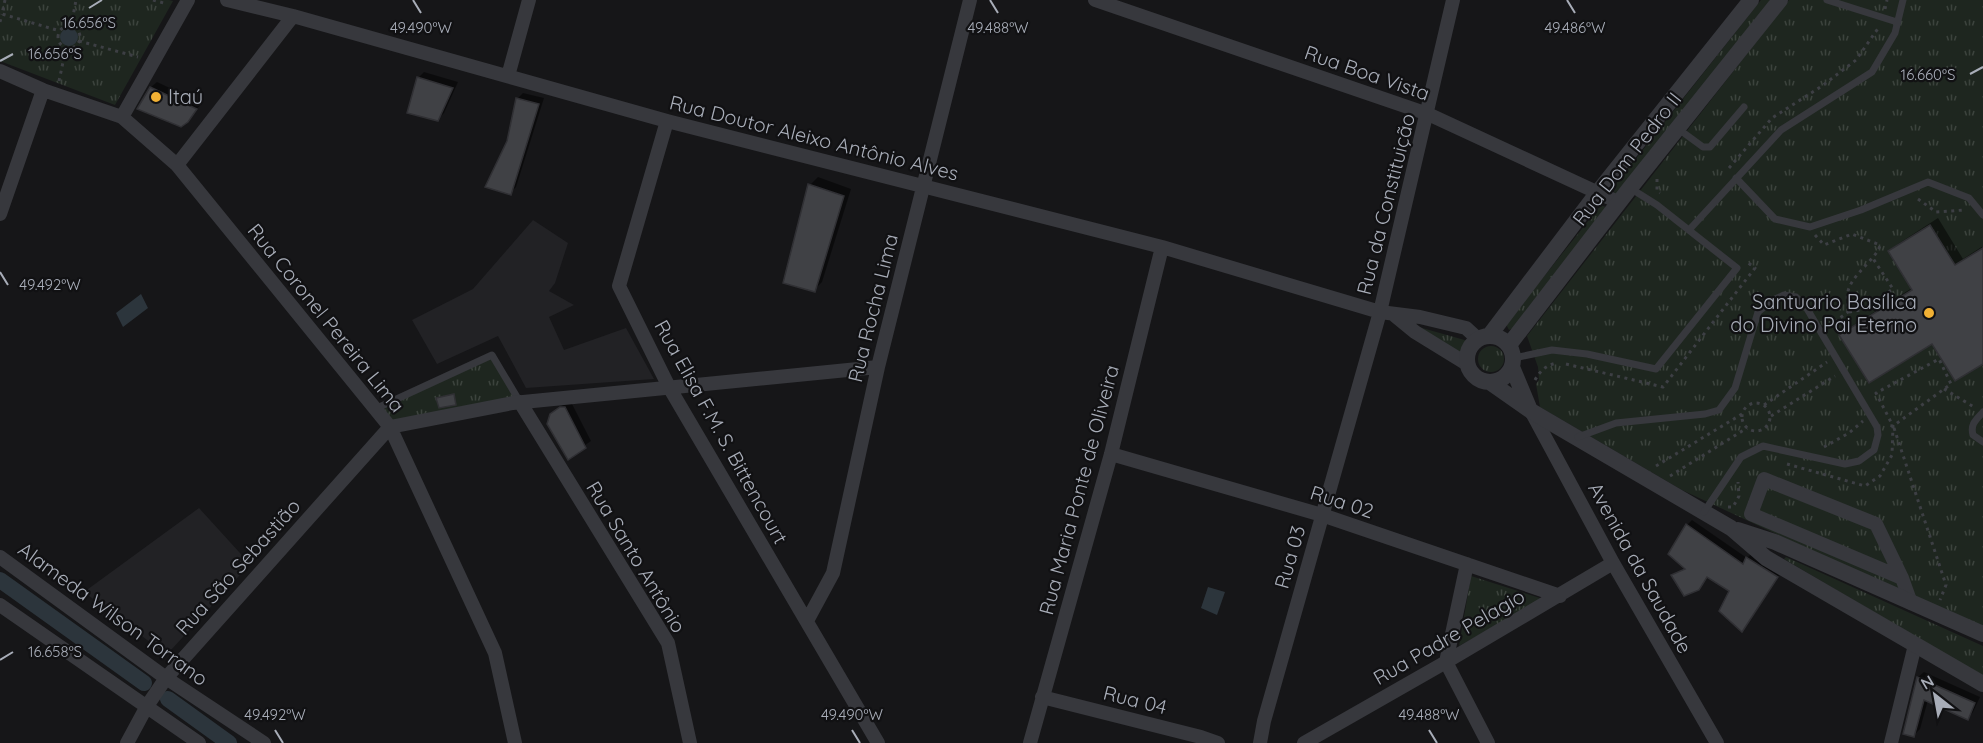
<svg xmlns="http://www.w3.org/2000/svg" width="1983" height="743" font-family="Quicksand,sans-serif">
<defs>
<pattern id="park-tufts" width="24" height="20" patternUnits="userSpaceOnUse" patternTransform="scale(1.5)"><rect width="24" height="20" fill="#1e261f"/><path d="M3 7l-1-3M5 7V3M7 7l1-3M15 17l-1-3M17 17v-4M19 17l1-3" fill="none" stroke="#3c433d"/></pattern>
</defs>
<rect width="100%" height="100%" fill="#161618"/>
<path fill="#222225" d="M533 220 568 243 555 283 549 291 574 305 549 317 564 350 626 328 654 379 526 388 498 336 437 364 412 320 473 289Z
M199 508 250 564 171 650 159 649 84 592Z"/>
<path fill="url(#park-tufts)" d="M0 0H169L173 1 115 105 0 61Z
M1761 0H1769L1770 2 1616 195 1612 189Z
M1789 0H1983V627L1877 581 1682 490 1540 407 1536 384 1539 380 1538 367 1527 336Z
M1601 205 1608 208 1513 328 1509 330 1506 324Z
M1415 326 1468 341 1461 355Z
M1478 359a13 13 0 1 1 26 0a13 13 0 1 1-26 0Z
M491 358 516 400 390 425 378 409Z
M1786 557 1983 646V676L1784 559Z
M1471 576 1543 599 1459 646Z"/>
<path fill="#2c353c" d="M60 37a9 9 0 1 1 18 0a9 9 0 1 1-18 0Z
M141 294 148 308 123 327 116 313Z
M1208 587 1225 592 1217 615 1201 608Z"/>
<path fill="#0007" d="M424 72 458 82 444 113 438 119 418 78Z
M157 82 202 103 187 121 151 87Z
M523 93 544 98 516 187 510 193 517 99Z
M818 177 851 189 822 282 814 290 810 185Z
M1938 218 1963 259 1983 246V362L1932 342 1841 336 1849 328 1912 288 1890 251 1898 244Z
M568 402H571L591 441 568 457 558 408Z
M1692 520 1747 558 1753 552 1782 571 1747 625 1731 591 1709 576 1699 589 1673 575 1686 567 1687 525Z
M1924 672 1980 697 1973 712 1968 718 1928 700 1920 729 1914 735 1904 733 1918 677Z"/>
<g fill="none" stroke-linecap="round" stroke-linejoin="round">
<path stroke="#2c353c" stroke-width="16" d="M0 580 144 683
M168 699 229 743"/>
</g>
<path fill="#404145" stroke="#303034" stroke-width="1.5" d="M417 77 453 88 438 121 407 113Z
M150 87 197 109 188 122 181 127 137 109Z
M516 98 539 104 511 195 485 187 507 141Z
M808 184 844 196 815 292 783 283Z
M1930 225 1955 265 1983 248V364L1955 381 1932 344 1869 383 1839 335 1912 290 1888 251Z
M454 394 456 405 439 408 436 398Z
M560 407H565L586 448 568 460 547 424 550 414Z
M1686 524 1743 564 1746 557 1778 577 1742 632 1719 611 1729 591 1707 577 1699 590 1684 596 1671 575 1685 569 1668 554Z
M1917 677 1975 703 1968 720 1924 700 1914 737 1903 734Z"/>
<g fill="none" stroke-linecap="round" stroke-linejoin="round">
<path stroke="#3d3f44" stroke-width="3" stroke-dasharray="3 4.5" stroke-linecap="butt" d="M5 0 2 14 60 31
M153 0 167 4
M1885 9 1887 0
M0 22 2 14
M58 37a11 11 0 1 1 22 0a11 11 0 1 1-22 0Z
M71 27 76 0
M79 41 138 57
M59 81 66 48
M1729 168 1772 118 1822 86 1856 60 1879 27
M1657 179V191L1660 193
M1918 199 1936 212 1964 210
M1815 235 1824 245 1852 234 1880 245C1878 257 1855 272 1849 288 1846 295 1848 305 1848 312L1829 326
M1849 312 1861 310 1893 289 1872 257
M1566 364 1663 387 1755 268 1747 262
M1535 380C1540 371 1546 365 1557 363
M1944 389 1974 407
M1742 417a14 14 0 1 1 28 0a14 14 0 1 1-28 0Z
M1764 405 1827 362
M1771 416 1835 376
M1894 428 1946 585 1940 600
M1824 447 1849 433 1863 421
M1787 464 1865 486 1880 476 1892 455 1893 426 1876 393 1939 359 1951 384 1893 426 1886 425
M1656 466 1742 414
M1670 476 1747 428
M1728 507H1733L1739 496 1738 482"/>
<path stroke="#37383d" stroke-width="7" d="M1827 0 1897 22
M1677 128 1703 147H1710L1744 107
M1736 178 1775 219 1810 227 1861 210 1928 182 1969 198 1983 215
M1689 230 1781 130 1872 72 1895 33 1903 0
M1514 358 1552 350 1587 354 1656 369 1737 268 1657 205 1630 188
M375 409 492 355 520 402
M1983 412C1976 420 1970 424 1973 435L1983 442"/>
<path stroke="#37383d" stroke-width="14" d="M227 0 293 16 667 121 1162 247 1380 312 1420 317 1466 328 1478 339
M1095 0 1428 114 1618 202
M0 71 43 90 122 117 177 165 390 427 495 653 515 743
M508 76 529 0
M122 117 188 0
M667 121 619 286 669 387 878 743
M177 165 293 16
M0 214 43 90
M1393 314 1415 332 1467 364
M520 402 668 643 690 743
M1531 411 1613 563 1717 743
M390 427 513 403 878 367
M1111 454 1322 515 1560 596
M0 557 166 678 264 743
M1467 564 1446 662 1488 743
M1902 578 1751 514 1764 479 1876 524 1902 578 1911 603
M0 605 199 743
M807 621 833 573 878 367 970 0
M1042 697 1201 737 1218 743
M127 743 147 706 166 678 390 427
M1030 743 1111 454 1162 247
M1260 743 1264 721 1380 312 1453 0
M1304 743 1446 662 1613 563
M1891 743 1915 645"/>
<path stroke="#37383d" stroke-width="16" d="M1467 359a23 23 0 1 1 46 0a23 23 0 1 1-46 0Z
M1489 336 1598 192 1751 0
M1509 345 1630 188 1780 0
M1512 367 1530 410
M1491 383 1531 411 1731 528 1766 558 1983 684
M1738 530 1775 542 1983 634"/>
<path stroke="#37383d" stroke-width="7" d="M1578 437 1616 423 1705 414 1719 410 1735 388 1758 312 1773 300 1784 295 1796 297 1806 307 1877 427 1878 435 1874 450 1859 461 1845 464 1763 446 1741 457 1704 512"/>
</g>
<path fill="none" stroke="#a8adb8" stroke-width="2" d="M413 0 421 13M990 0 998 13M1567 0 1575 13M89 8 102 0M0 61 13 54M1970 74 1983 67M0 272 8 285M0 660 13 652M275 730 283 743M852 730 860 743M1429 730 1437 743"/>
<g fill="#f2b134" stroke="#111113" stroke-width="2">
<circle cx="156" cy="97" r="6"/>
<circle cx="1929" cy="313" r="6"/>
</g>
<g text-anchor="middle" stroke-width="4.5" stroke-linejoin="round" paint-order="stroke">
<g font-size="20" fill="#a8adb8" stroke="#111113">
<text transform="translate(1367 73) rotate(19)" y="7">Rua Boa Vista</text>
<text transform="translate(814 138) rotate(14)" y="7">Rua Doutor Aleixo Antônio Alves</text>
<text transform="translate(1627 159) rotate(-52)" y="7">Rua Dom Pedro II</text>
<text transform="translate(1386 204) rotate(-76)" y="7">Rua da Constituição</text>
<text transform="translate(873 308) rotate(-76)" y="7">Rua Rocha Lima</text>
<text transform="translate(326 318) rotate(51)" y="7">Rua Coronel Pereira Lima</text>
<text transform="translate(721 432) rotate(61)" y="7">Rua Elisa F.M. S. Bittencourt</text>
<text transform="translate(1079 490) rotate(-75)" y="7">Rua Maria Ponte de Oliveira</text>
<text transform="translate(1342 502) rotate(18)" y="7">Rua 02</text>
<text transform="translate(636 557) rotate(59)" y="7">Rua Santo Antônio</text>
<text transform="translate(1290 557) rotate(-74)" y="7">Rua 03</text>
<text transform="translate(238 567) rotate(-48)" y="7">Rua São Sebastião</text>
<text transform="translate(1640 568) rotate(61)" y="7">Avenida da Saudade</text>
<text transform="translate(113 614) rotate(36)" y="7">Alameda Wilson Torrano</text>
<text transform="translate(1449 637) rotate(-30)" y="7">Rua Padre Pelagio</text>
<text transform="translate(1135 700) rotate(14)" y="7">Rua 04</text>
</g>
<g font-size="20" fill="#a8adb8" stroke="#111113" text-anchor="start">
<text x="168" y="104">Itaú</text>
<text x="1917" y="309" text-anchor="end">Santuario Basílica<tspan x="1917" dy="23">do Divino Pai Eterno</tspan></text>
</g>
</g>
<g font-size="15" text-anchor="middle" fill="#a8adb8" stroke="#111113" stroke-width="4.5" stroke-linejoin="round" paint-order="stroke">
<text x="89" y="28">16.656°S</text>
<text x="998" y="33">49.488°W</text>
<text x="421" y="33">49.490°W</text>
<text x="1575" y="33">49.486°W</text>
<text x="55" y="59">16.656°S</text>
<text x="1928" y="80">16.660°S</text>
<text x="50" y="290">49.492°W</text>
<text x="55" y="657">16.658°S</text>
<text x="275" y="720">49.492°W</text>
<text x="852" y="720">49.490°W</text>
<text x="1429" y="720">49.488°W</text>
</g>
<g transform="translate(1935 695) rotate(329)" stroke="#111113" stroke-width="4.5" paint-order="stroke">
<path d="M0-4.5L10 22L0 15L-10 22Z" fill="#a8adb8"/>
<text y="-9" font-size="16" font-weight="bold" text-anchor="middle" fill="#a8adb8">N</text>
</g>
</svg>
